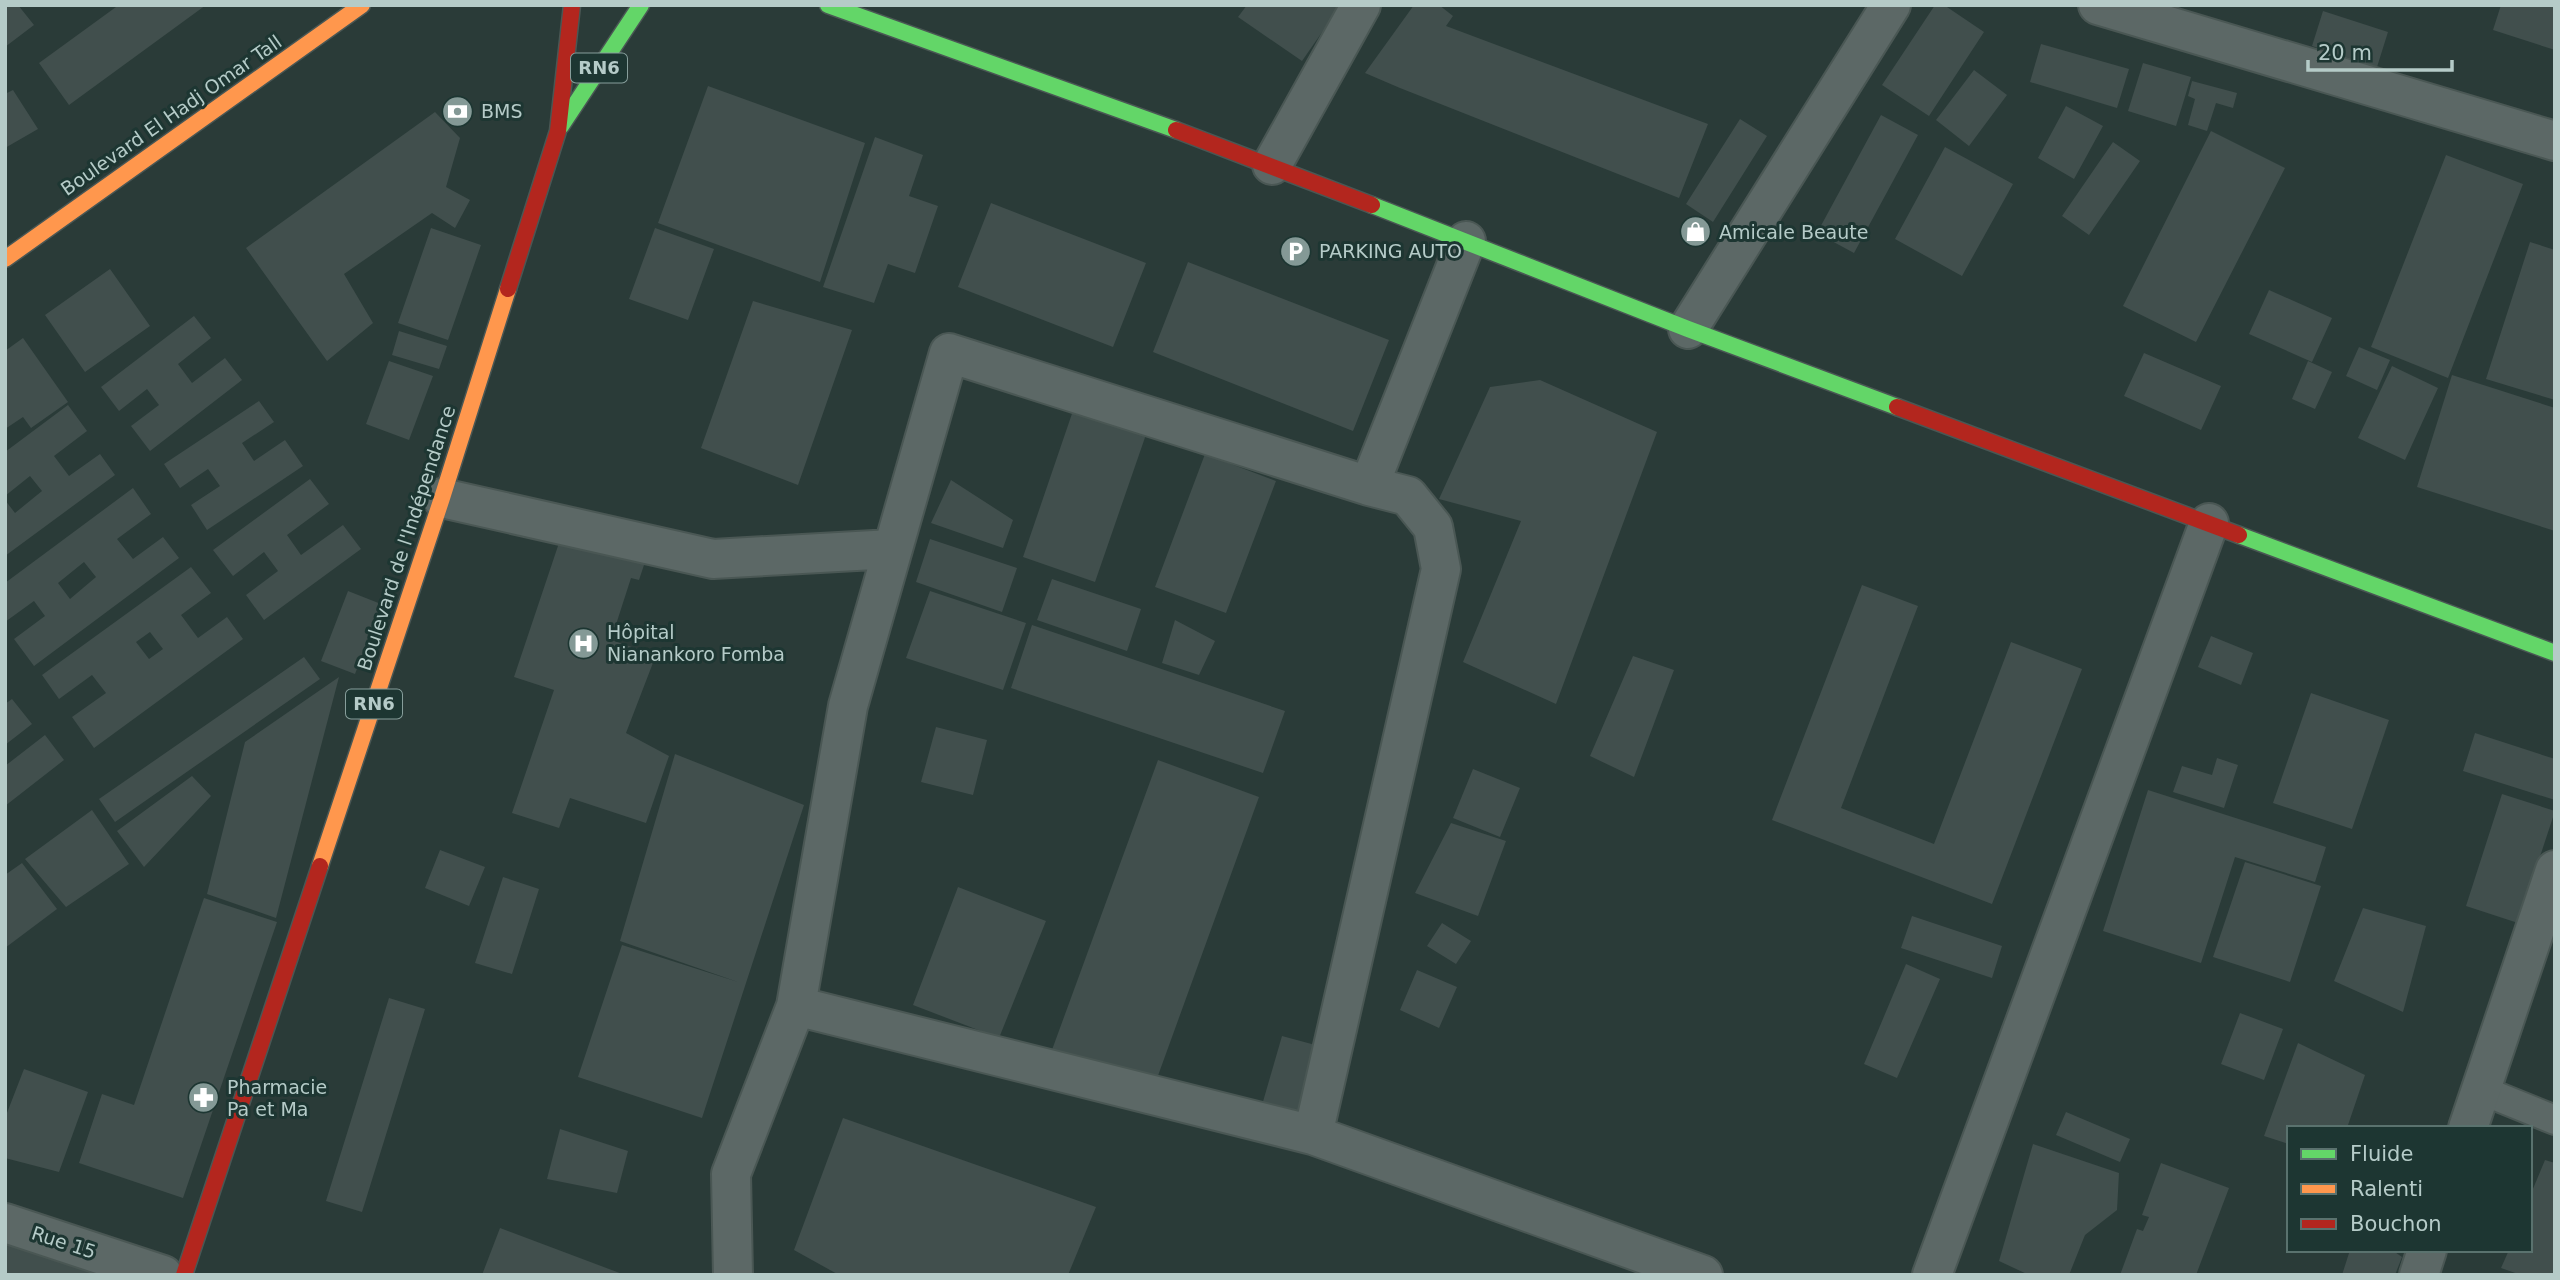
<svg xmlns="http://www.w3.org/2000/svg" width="2560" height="1280" font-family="'DejaVu Sans',sans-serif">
<rect width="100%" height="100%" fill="#2a3b38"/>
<path fill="#414f4d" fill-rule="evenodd" d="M5 5H18L34 25 5 47Z
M114 5H206L69 105 39 63 116 7Z
M1247 5H1341L1302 61 1238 17Z
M1414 5H1439L1453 16 1446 26 1708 124 1679 198 1400 88 1365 73Z
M1935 5H1944L1984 32 1929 116 1882 85Z
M2501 5H2555V50L2493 30Z
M2323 11 2388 32 2377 67 2312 46Z
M2041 44 2129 69 2117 108 2030 82Z
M2143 63 2191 77 2176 126 2128 111Z
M1974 70 2007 95 1969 146 1936 120Z
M2192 81 2237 93 2233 108 2216 103 2207 131 2188 125 2195 99 2188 96Z
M708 86 865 143 820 282 658 223Z
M13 90 38 129 5 148V94Z
M2066 106 2103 126 2074 179 2038 158Z
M435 112 460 138 446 187 470 200 455 228 432 213 344 274 373 323 327 361 246 248Z
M1881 115 1918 135 1854 253 1817 233Z
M1740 119 1767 136 1713 222 1686 204Z
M2211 131 2285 168 2196 342 2123 306Z
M875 137 923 155 909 196 938 206 915 273 888 264 874 303 823 287Z
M2113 142 2140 161 2089 235 2062 216Z
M1945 147 2013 184 1962 276 1895 239Z
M2446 155 2523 184 2448 378 2371 347Z
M991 203 1146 263 1113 347 958 287Z
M431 228 481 245 448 340 398 323Z
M655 228 714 249 688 320 629 299Z
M2530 242 2555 250V400L2486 379Z
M1188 262 1389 340 1353 431 1153 352Z
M110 269 150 326 85 372 45 315Z
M2269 290 2332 318 2312 362 2249 334Z
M753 301 852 330 798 485 701 448Z
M194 316 211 338 178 364 192 383 225 358 242 380 150 451 131 426 159 405 147 389 119 411 101 387Z
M399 331 447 346 439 369 392 355Z
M23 338 68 402 31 428 23 417 5 429V351Z
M2359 347 2390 360 2377 390 2346 376Z
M2144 353 2221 386 2201 430 2124 396Z
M389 361 433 376 409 440 366 424Z
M2308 361 2332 372 2315 409 2292 399Z
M2392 366 2438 388 2405 460 2358 438Z
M2452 375 2555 408V531L2417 487Z
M1540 380 1657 432 1556 704 1463 662 1521 521 1439 499 1490 387Z
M1077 399 1150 423 1095 582 1023 557Z
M259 401 274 422 242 443 254 461 285 440 303 466 207 530 191 505 220 486 208 469 180 488 164 464Z
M68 405 87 431 54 456 69 476 100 454 115 475 5 556V500L15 513 42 491 30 476 5 496V452Z
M1205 454 1276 481 1226 613 1155 587Z
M310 479 329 504 287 535 301 555 343 525 361 549 264 620 246 595 278 571 264 552 233 576 213 550Z
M951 480 1013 520 1003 548 931 523Z
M133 488 151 514 117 539 133 559 163 537 179 558 34 666 14 639 45 616 34 601 5 622V583ZM84 562 96 577 70 599 58 583Z
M563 531 646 559 639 580 631 578 611 640 656 655 626 733 669 756 646 823 570 798 559 828 512 813 554 690 514 677Z
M930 539 1017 568 1002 612 916 582Z
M191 567 211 593 181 615 198 638 227 617 243 639 94 748 72 717 106 693 92 675 59 699 42 675ZM150 632 163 649 149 659 136 642Z
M1052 579 1141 609 1127 651 1037 620Z
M1862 585 1918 606 1841 808 1934 844 2011 642 2082 669 1992 904 1772 820Z
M348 591 381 604 355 674 321 661Z
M930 591 1026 623 1003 690 906 658Z
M1175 620 1215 641 1199 675 1162 663Z
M1032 625 1285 711 1263 773 1011 688Z
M2211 636 2253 653 2241 685 2198 667Z
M1633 656 1674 670 1634 777 1590 756Z
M304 657 320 679 115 822 99 799Z
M339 677 276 918 207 894 245 742Z
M2311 693 2389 720 2352 829 2273 803Z
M12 699 32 724 5 745V704Z
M936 727 987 740 973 795 921 782Z
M2475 733 2555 759V800L2463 771Z
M45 735 64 760 5 806V766Z
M675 754 804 805 702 1118 578 1077 622 945 738 982 620 941Z
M2217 758 2238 765 2224 808 2173 792 2182 766 2212 775Z
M1158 760 1259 797 1147 1106 1045 1069Z
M1473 769 1520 788 1500 837 1453 818Z
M192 776 211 796 144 867 117 831Z
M2148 790 2326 847 2315 882 2235 857 2201 963 2103 931Z
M2502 794 2555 811 2518 923 2466 906Z
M92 810 129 864 66 907 25 859Z
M1451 823 1506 841 1478 916 1415 893Z
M440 850 485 867 469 906 425 888Z
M2245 862 2321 886 2290 982 2213 957Z
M22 863 57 909 5 948V875Z
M503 877 539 889 512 974 475 963Z
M958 887 1046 921 999 1038 913 1005Z
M204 898 277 922 183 1198 79 1163 102 1094 134 1105Z
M2363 908 2426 926 2403 1012 2334 981Z
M1912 916 2002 946 1992 978 1901 948Z
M1442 923 1471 941 1456 964 1427 946Z
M1906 964 1940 979 1897 1078 1864 1064Z
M1417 970 1457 987 1439 1028 1400 1010Z
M389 998 425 1009 362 1212 326 1201Z
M2240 1013 2283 1029 2264 1080 2221 1064Z
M1282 1036 1319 1046 1297 1123 1260 1112Z
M2298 1043 2365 1075 2347 1128H2289V1144L2264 1136Z
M24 1069 88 1092 59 1172 5 1158V1118Z
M2066 1112 2130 1139 2120 1162 2056 1135Z
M843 1118 1096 1207 1068 1275H839L794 1250Z
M560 1129 628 1151 617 1193 547 1179Z
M2033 1144 2119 1173 2117 1210 2085 1235 2069 1275H2029L1999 1261Z
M2545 1160 2555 1163V1275H2521L2501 1268 2509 1250H2530V1196Z
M2161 1163 2229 1188 2196 1275H2120L2137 1229 2143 1231 2149 1217 2142 1215Z
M5 1224 120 1275H5Z
M500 1228 625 1275H482Z
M2350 1250H2392L2402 1257 2395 1275H2342Z"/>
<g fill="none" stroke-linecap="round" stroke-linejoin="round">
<defs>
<path id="lane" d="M2481 1090 2555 1120"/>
<path id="street" d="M2098 5 2555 141
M1272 165 1361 5
M1688 329 1891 5
M1369 486 1466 241
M442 498 713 559 892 549
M796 1006 1313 1135 1703 1275
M2468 1128 2555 870
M5 1223 163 1275
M733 1275 731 1174 796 1006 848 706 949 353 1369 486 1408 496 1433 527 1441 569 1313 1135
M1932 1275 2209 523
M2419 1275 2427 1250"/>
<path id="fast" d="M828 5 1176 130
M561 126 641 5
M1372 205 1688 329 1897 407
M2239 535 2555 653"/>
<path id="slow" d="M5 259 362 5
M320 866 442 498 508 289"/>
<path id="jam" d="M1176 130 1372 205
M508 289 558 131 572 5
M1897 407 2239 535
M184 1275 320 866"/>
</defs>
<use href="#lane" stroke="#4a5754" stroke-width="32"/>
<use href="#street" stroke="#4a5754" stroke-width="42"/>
<use href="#fast" stroke="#4a5754" stroke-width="19"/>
<use href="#slow" stroke="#4a5754" stroke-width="19"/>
<use href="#jam" stroke="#4a5754" stroke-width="19"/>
<use href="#lane" stroke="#5c6866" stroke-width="28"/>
<use href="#street" stroke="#5c6866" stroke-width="38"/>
<use href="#fast" stroke="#63d668" stroke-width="16"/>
<use href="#slow" stroke="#ff974d" stroke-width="16"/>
<use href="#jam" stroke="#b3261e" stroke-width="16"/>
</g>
<defs>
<symbol id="bank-disc" viewBox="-11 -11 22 22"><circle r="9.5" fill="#849996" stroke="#1d3632"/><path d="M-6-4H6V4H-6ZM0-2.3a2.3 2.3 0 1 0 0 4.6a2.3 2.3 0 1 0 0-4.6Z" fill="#fff"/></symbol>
<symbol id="shop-disc" viewBox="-11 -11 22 22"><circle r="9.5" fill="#849996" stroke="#1d3632"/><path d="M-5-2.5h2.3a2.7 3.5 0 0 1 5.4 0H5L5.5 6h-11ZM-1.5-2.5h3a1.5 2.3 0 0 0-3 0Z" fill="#fff"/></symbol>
<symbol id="parking-disc" viewBox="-11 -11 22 22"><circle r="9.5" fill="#849996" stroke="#1d3632"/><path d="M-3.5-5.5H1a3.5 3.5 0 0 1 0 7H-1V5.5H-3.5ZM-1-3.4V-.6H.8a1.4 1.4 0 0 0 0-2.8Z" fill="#fff"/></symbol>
<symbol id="hospital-disc" viewBox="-11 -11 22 22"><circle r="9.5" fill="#849996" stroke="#1d3632"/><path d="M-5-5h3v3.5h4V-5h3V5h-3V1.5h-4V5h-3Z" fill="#fff"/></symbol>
<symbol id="pharmacy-disc" viewBox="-11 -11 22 22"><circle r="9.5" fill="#849996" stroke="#1d3632"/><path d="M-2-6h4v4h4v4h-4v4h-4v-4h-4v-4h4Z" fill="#fff"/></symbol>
</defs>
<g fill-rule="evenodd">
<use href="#bank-disc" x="440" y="94" width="35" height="35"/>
<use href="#shop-disc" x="1678" y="214" width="35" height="35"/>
<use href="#parking-disc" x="1278" y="234" width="35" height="35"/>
<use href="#hospital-disc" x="566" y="626" width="35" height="35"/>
<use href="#pharmacy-disc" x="186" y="1080" width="35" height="35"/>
</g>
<g text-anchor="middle" stroke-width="6" stroke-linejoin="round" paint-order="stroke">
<g fill="#1d3632" stroke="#879e9b" stroke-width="2">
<rect x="571" y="53.5" width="56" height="29" rx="5"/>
<rect x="346" y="689.5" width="56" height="29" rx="5"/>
</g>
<g font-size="18" font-weight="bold" fill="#b5cbc8">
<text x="599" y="74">RN6</text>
<text x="374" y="710">RN6</text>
</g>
<g font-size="19" fill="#b5cbc8" stroke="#1d3632" text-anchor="start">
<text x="481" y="118">BMS</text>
<text x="1719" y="239">Amicale Beaute</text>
<text x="1319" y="258">PARKING AUTO</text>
<text x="607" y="639">Hôpital<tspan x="607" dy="22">Nianankoro Fomba</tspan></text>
<text x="227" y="1094">Pharmacie<tspan x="227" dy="22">Pa et Ma</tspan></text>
</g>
<g font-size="19" fill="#b5cbc8" stroke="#1d3632">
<text transform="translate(171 115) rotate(-35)" y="7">Boulevard El Hadj Omar Tall</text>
<text transform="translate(406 538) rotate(-72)" y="7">Boulevard de l'Indépendance</text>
<text transform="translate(64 1242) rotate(18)" y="7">Rue 15</text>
</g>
</g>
<rect width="2560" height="1280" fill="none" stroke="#b5cbc8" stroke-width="14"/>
<rect x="2287" y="1126" width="245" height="126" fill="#1d3632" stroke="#5a726e" stroke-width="2"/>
<rect x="2301" y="1149" width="35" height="10" fill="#63d668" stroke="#5a726e" stroke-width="2"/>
<text x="2350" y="1161" font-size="21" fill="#b5cbc8">Fluide</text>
<rect x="2301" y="1184" width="35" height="10" fill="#ff974d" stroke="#5a726e" stroke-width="2"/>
<text x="2350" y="1196" font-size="21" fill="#b5cbc8">Ralenti</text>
<rect x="2301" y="1219" width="35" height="10" fill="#b3261e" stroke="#5a726e" stroke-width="2"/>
<text x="2350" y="1231" font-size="21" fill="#b5cbc8">Bouchon</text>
<path d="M2308 60v10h144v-10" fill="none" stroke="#b5cbc8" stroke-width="3.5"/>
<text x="2318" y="60" font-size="21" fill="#b5cbc8" stroke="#1d3632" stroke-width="5" paint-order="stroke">20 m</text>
</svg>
